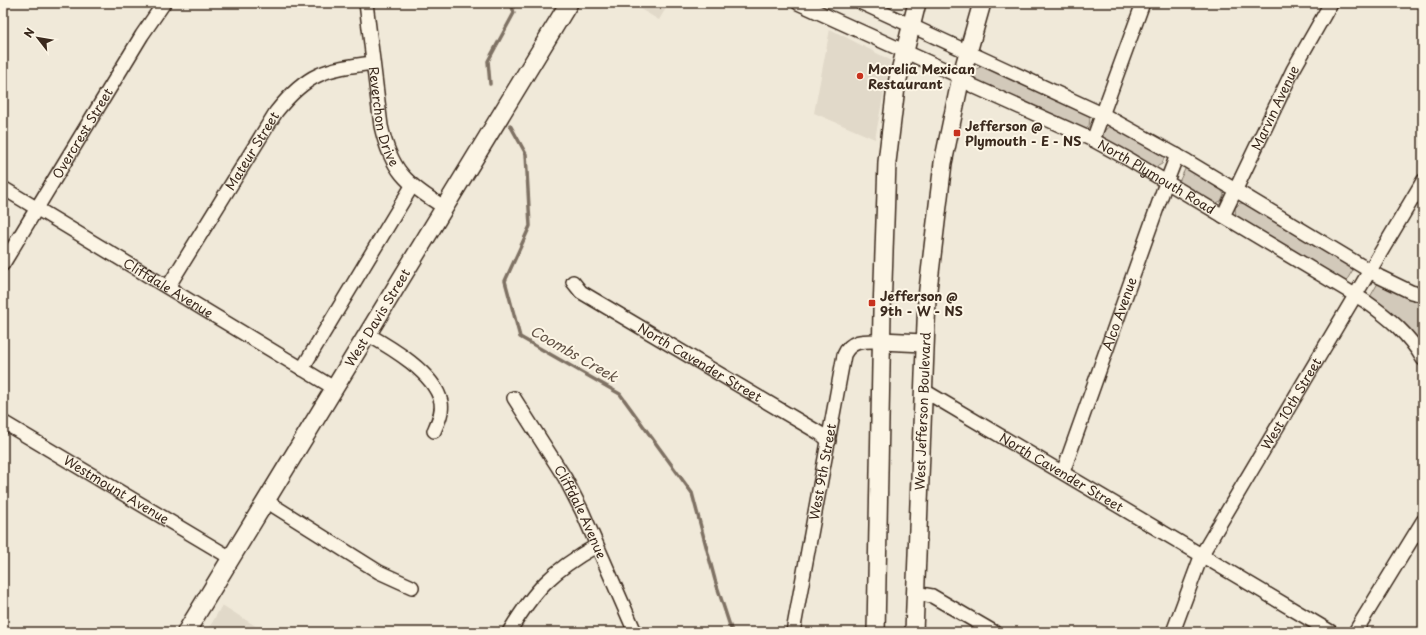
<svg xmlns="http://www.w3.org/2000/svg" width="1426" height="635" font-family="'Playpen Sans',sans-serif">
<rect width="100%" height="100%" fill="#f0e9d9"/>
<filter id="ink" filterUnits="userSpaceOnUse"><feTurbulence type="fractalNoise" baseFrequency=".025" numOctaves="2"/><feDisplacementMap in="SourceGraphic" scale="8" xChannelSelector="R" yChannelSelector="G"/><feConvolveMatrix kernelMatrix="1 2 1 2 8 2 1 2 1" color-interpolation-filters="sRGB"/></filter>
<g filter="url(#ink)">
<path fill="#e1d9c9" d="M630 3H669L659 20Z
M830 29 890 60 875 139 814 113Z
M222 605 265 632H207Z"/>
<path fill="#d2c9ba" stroke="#867a6c" d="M983 66 1086 113 1090 117 1089 127 1082 130 975 81 973 77 976 69Z
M1110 126H1113L1162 154 1164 158 1162 164 1154 168 1104 140C1102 133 1104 130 1110 126Z
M1186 167 1220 188 1224 194 1221 201 1214 204 1178 184Z
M1240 203 1247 204 1354 268 1345 283 1236 218 1235 208Z
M1378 283 1423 300V350L1370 297Z"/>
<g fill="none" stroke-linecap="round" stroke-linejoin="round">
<path stroke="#7e7163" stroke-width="3.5" d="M490 84 488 61 514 13 511 3
M510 125 526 154 530 226 505 281 520 337 620 394 692 493 715 580 732 632"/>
<defs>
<g id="minor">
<path id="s1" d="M366 3 381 126C391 170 406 184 444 207"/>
<path id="s2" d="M798 3 961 77 973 86 1093 140 1128 159 1365 301C1388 317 1409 334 1423 359"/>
<path d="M862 3 1102 114 1187 161 1380 277 1411 292 1423 295"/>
<path d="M1093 140 1143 3"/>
<path id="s3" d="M3 188 334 388"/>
<path id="s4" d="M1223 216 1293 70 1331 3"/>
<path id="s5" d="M3 264 142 35 164 3"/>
<path id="s6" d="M573 282 581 292 821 434 829 441"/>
<path id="s7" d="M168 287 276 112C307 73 325 69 373 63"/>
<path d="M367 334C390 347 435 373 441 402 443 412 438 422 434 431"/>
<path d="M302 369 412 186"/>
<path id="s8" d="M923 390 1331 632"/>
<path id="s9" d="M514 398 565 478 582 511 635 632"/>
<path id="s10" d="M3 422 231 558"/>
<path id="s11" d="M1063 472 1163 191 1177 155"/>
<path d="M266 501 379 572 412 587"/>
<path d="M915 593 932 596 994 632"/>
<path d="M509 632C535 589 552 571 596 546"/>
<path id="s12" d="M793 632 844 355C851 339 866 341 881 341"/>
<path id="s13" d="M1173 632 1202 554 1423 181"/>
<path d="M1355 632 1423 521"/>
</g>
<g id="major">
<path d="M881 341 924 343"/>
<path id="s14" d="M186 632 569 3"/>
<path d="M876 632 882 312 887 162 896 87 917 3"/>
<path id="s15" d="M914 632 927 298 943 163 961 77 982 3"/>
</g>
</defs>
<use href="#minor" stroke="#3b2a1e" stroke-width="16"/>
<use href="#major" stroke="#3b2a1e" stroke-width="20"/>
<use href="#minor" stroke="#fcf5e5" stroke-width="13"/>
<use href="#major" stroke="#fcf5e5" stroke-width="17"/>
</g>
</g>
<g fill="#c8321e" stroke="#fcf5e5" stroke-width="1.5">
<circle cx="860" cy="76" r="4"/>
<rect x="953" y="129" width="8" height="8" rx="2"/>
<rect x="868" y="299" width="8" height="8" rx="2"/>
</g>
<g text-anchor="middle" stroke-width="4" stroke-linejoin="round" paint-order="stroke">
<g font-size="13" font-weight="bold" fill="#3b2a1e" stroke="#fcf5e5" text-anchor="start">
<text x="868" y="74">Morelia Mexican<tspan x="868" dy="15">Restaurant</tspan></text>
<text x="965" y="131">Jefferson @<tspan x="965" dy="15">Plymouth - E - NS</tspan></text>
<text x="880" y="301">Jefferson @<tspan x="880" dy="15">9th - W - NS</tspan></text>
</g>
<g font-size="13" fill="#3b2a1e" stroke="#fcf5e5">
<text dy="5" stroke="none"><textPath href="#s4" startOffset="120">Marvin Avenue</textPath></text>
<text dy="5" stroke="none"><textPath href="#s1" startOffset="115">Reverchon Drive</textPath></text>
<text dy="5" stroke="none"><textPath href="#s5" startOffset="153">Overcrest Street</textPath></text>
<text dy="5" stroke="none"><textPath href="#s7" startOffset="160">Mateur Street</textPath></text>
<text dy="5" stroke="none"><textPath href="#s2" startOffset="399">North Plymouth Road</textPath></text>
<text dy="5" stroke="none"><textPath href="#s3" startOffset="193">Cliffdale Avenue</textPath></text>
<text dy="5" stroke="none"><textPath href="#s11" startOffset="168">Alco Avenue</textPath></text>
<text dy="5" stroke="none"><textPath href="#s14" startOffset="368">West Davis Street</textPath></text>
<text dy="5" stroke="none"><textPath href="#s6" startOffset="151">North Cavender Street</textPath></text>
<text dy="5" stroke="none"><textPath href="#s13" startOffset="258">West 10th Street</textPath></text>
<text dy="5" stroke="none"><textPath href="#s15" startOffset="221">West Jefferson Boulevard</textPath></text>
<text dy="5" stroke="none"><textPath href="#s12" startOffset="163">West 9th Street</textPath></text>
<text dy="5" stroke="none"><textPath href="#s8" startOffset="161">North Cavender Street</textPath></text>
<text dy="5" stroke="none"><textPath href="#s10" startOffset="132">Westmount Avenue</textPath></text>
<text dy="5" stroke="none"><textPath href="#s9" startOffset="132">Cliffdale Avenue</textPath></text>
</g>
<g font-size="14" font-style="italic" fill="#625346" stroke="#fcf5e5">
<text transform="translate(574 354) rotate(30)" y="5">Coombs Creek</text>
</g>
</g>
<rect width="1426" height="635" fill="none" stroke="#fcf5e5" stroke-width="16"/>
<rect x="8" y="8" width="1410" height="619" fill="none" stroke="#3b2a1e" stroke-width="1.5" filter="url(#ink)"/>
<g transform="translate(38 38) rotate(301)" stroke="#fcf5e5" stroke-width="3" paint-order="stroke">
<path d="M0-3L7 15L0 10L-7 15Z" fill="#3b2a1e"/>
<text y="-6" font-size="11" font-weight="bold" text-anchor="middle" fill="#3b2a1e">N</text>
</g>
</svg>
